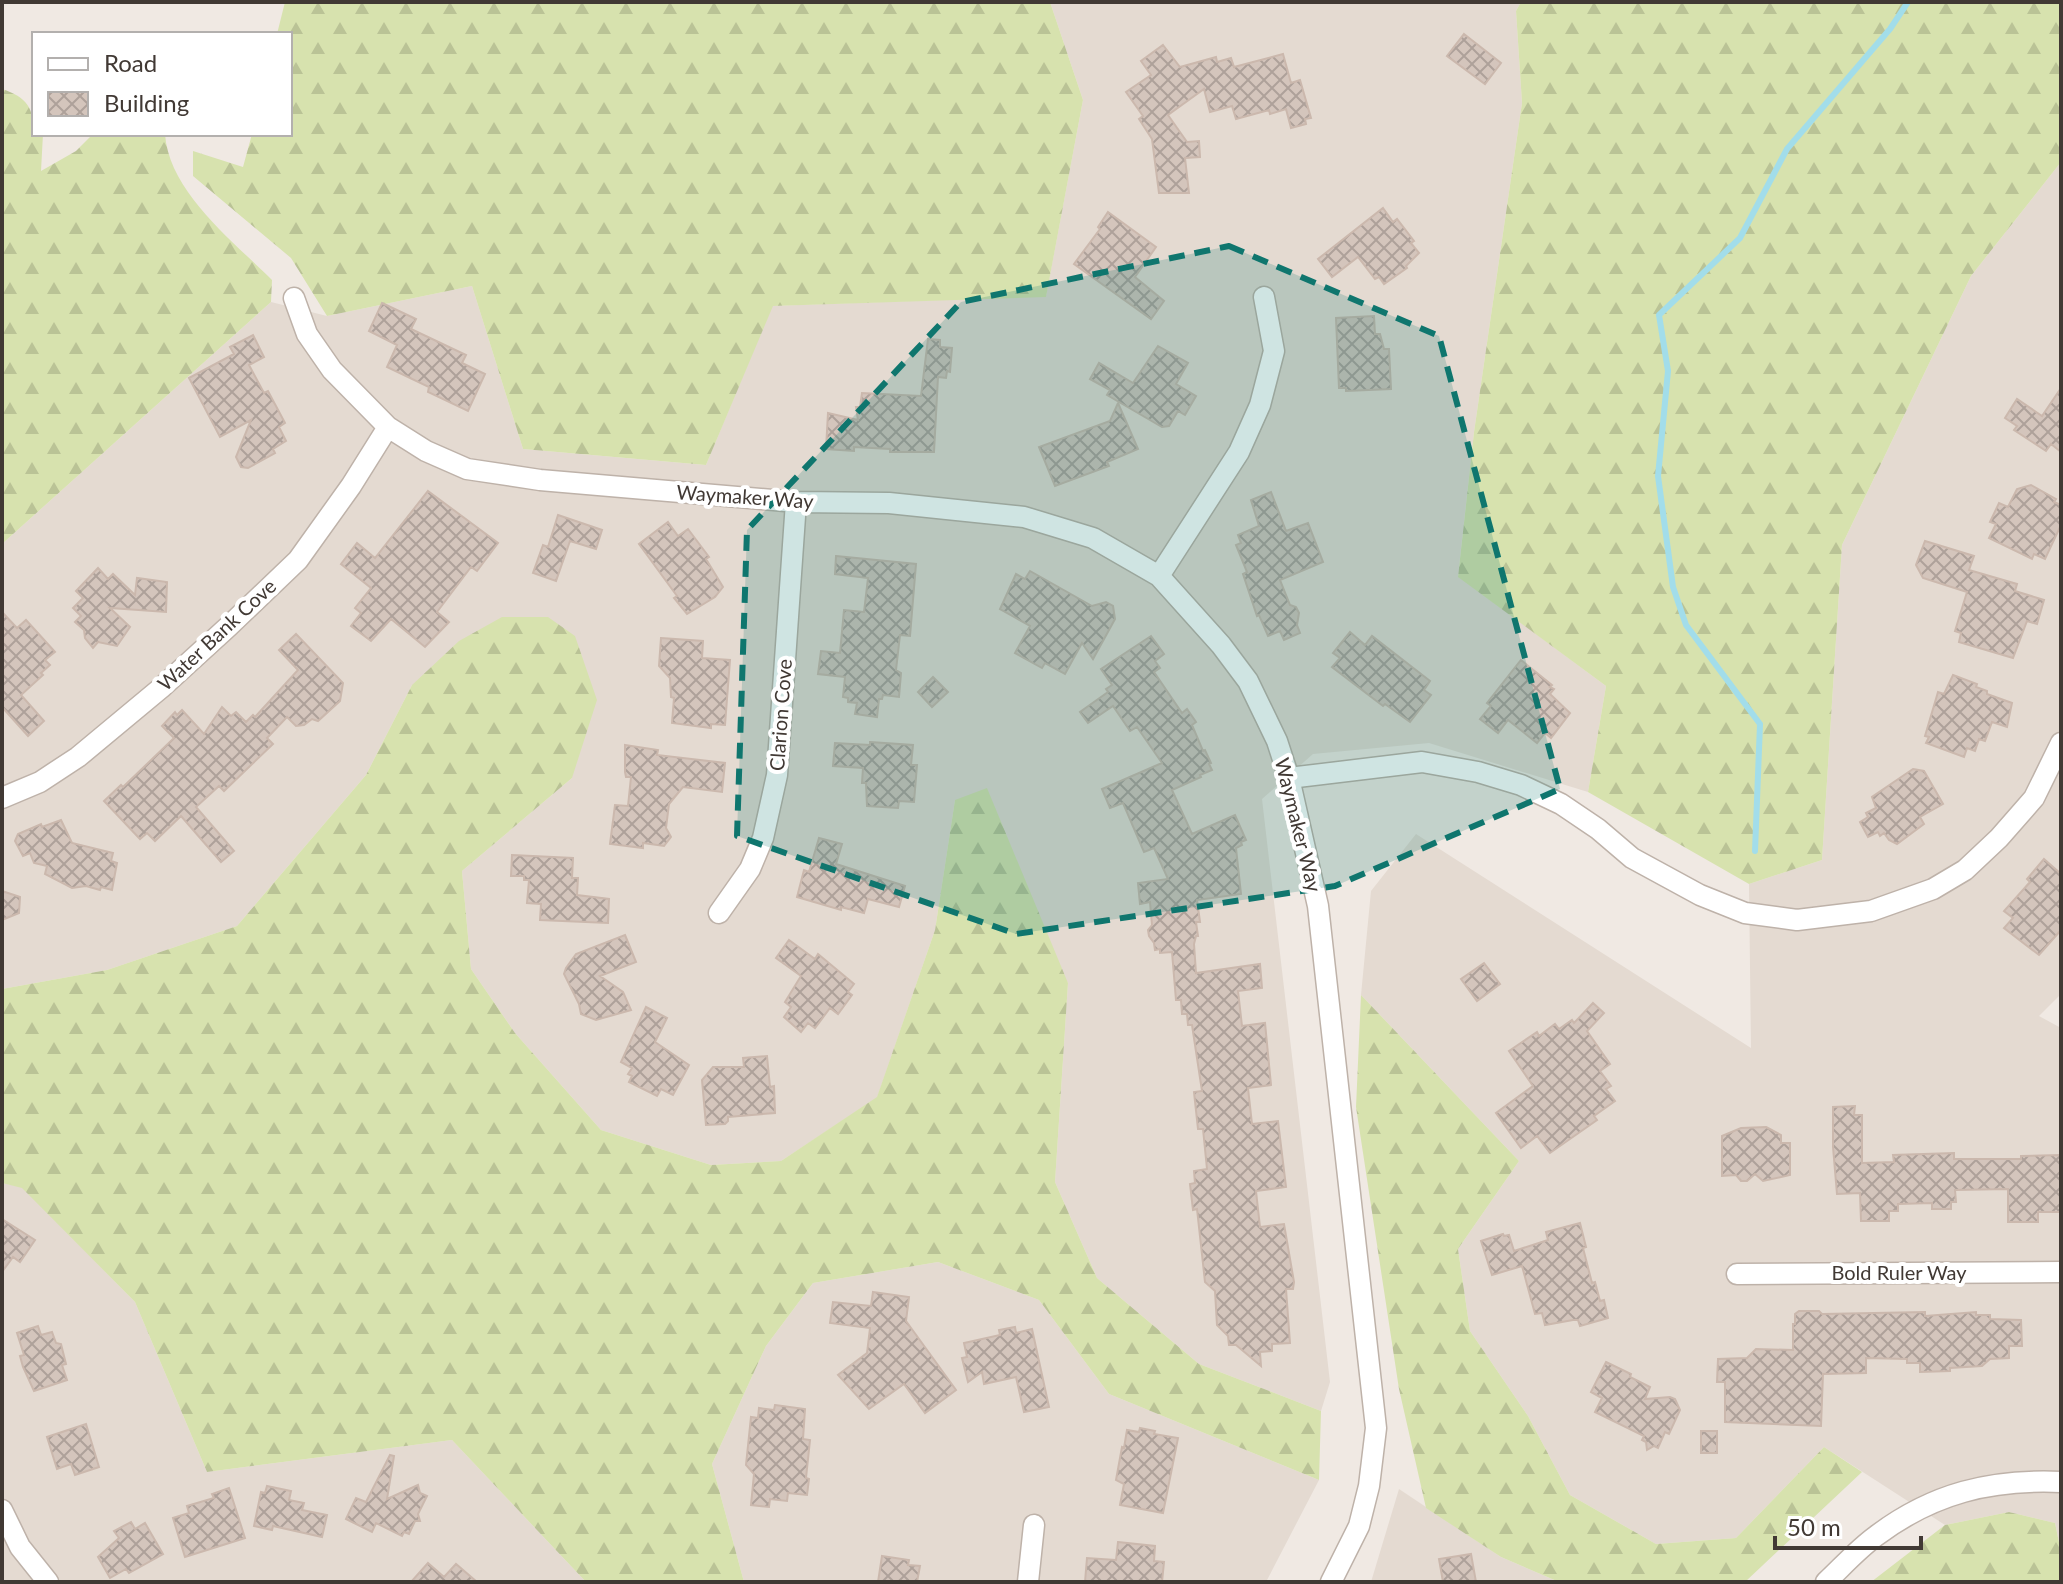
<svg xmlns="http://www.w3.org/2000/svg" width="2063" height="1584" font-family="Lato,sans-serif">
<defs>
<pattern id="forest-firs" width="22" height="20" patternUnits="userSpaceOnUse" patternTransform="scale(2)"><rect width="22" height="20" fill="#d7e2ae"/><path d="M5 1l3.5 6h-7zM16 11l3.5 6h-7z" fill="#bac396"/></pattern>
<pattern id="building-cross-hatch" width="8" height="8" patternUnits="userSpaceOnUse" patternTransform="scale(2)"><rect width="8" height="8" fill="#d4c5bc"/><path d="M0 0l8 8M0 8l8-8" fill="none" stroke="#aea19a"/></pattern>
</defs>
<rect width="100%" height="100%" fill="#f0e9e3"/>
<path fill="#e4dad1" d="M1050 2H1521L1516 11 1522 103 1474 432 1458 576 1606 686 1588 792 1429 743 1313 754 1262 799 1330 1382 1321 1411 1199 1364 1097 1278 1055 1182 1068 983 955 800 935 930 877 1098 781 1161 711 1165 601 1130 515 1033 471 969 462 871 572 778 412 685 366 775 237 926 107 970 2 989V544L271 302 327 316 472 286 523 449 706 465 772 306 1046 296 1083 100Z
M2061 162V994L2039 1016 2061 1028V1552L2055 1523 2009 1512 1945 1525 1824 1447 1736 1538 1656 1544 1570 1495 1528 1416 1470 1331 1458 1249 1519 1161 1361 995 1371 891 1416 834 1751 1048 1749 884 1822 860 1842 545 1971 276Z
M2 1183 22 1187 135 1302 207 1472 452 1440 586 1582H2Z
M938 1262 1039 1300 1109 1394 1319 1480 1266 1582H744L712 1464 766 1346 813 1283Z
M1399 1489 1501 1557 1559 1582H1371Z"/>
<path fill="url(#forest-firs)" d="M285 2H1050L1083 100 1046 297 773 306 706 465 523 449 472 286 327 316 291 258 193 176V151L243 167 252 134H290V34H277Z
M1521 2H2061V162L1971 276 1842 545 1822 860 1749 884 1588 792 1606 686 1458 577 1474 432 1522 103 1516 11Z
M2 89C27 97 34 108 34 134H43L41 171 76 151 93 134H165C169 192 233 241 272 280L271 302 2 544Z
M502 617H548L575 636 597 700 572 778 462 871 471 969 515 1033 601 1130 711 1165 781 1161 877 1097 935 930 955 800 987 788 1068 983 1055 1182 1097 1278 1199 1364 1321 1411 1319 1480 1109 1394 1039 1300 938 1262 813 1283 766 1346 712 1464 744 1582H586L452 1440 207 1472 135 1302 22 1188 2 1183V989L107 970 237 926 366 775 412 685 459 641Z
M1361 995 1519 1161 1458 1249 1470 1331 1528 1416 1570 1495 1656 1544 1736 1538 1824 1447 1862 1472 1745 1582H1559L1501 1557 1426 1508 1399 1389 1356 1107Z
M2009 1512 2055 1523 2061 1552V1582H1871L1945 1525Z"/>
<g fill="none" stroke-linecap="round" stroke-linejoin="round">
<path stroke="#a2ddea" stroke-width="6" d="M1755 851 1760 724 1686 625 1673 587 1658 476 1668 371 1659 315 1740 238 1787 149 1890 29 1908 2"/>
</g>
<path fill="url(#building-cross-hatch)" stroke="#cbb8ad" stroke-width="2" d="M1464 34 1501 63 1485 84 1447 56Z
M1163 45 1180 67 1216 57 1217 62 1231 58 1234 67 1283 54 1291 83 1300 80 1311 118 1305 119 1306 124 1291 128 1286 109 1270 114 1269 110 1236 119 1232 106 1210 112 1204 89 1168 115 1187 142 1199 141 1200 157 1185 158 1189 193H1159L1152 139 1139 119 1143 116 1126 92 1151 75 1141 61Z
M1383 208 1393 222 1397 219 1414 241 1411 243 1419 253 1406 266 1407 268 1384 284 1379 277 1375 279 1358 257 1332 277 1318 259Z
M1108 212 1156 247 1135 277 1164 301 1151 319 1074 264 1100 229 1098 227Z
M382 303 416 319 411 329 466 355 462 363 485 374 468 411 428 392 429 387 387 367 397 345 369 331Z
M1374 316 1375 334H1380L1384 349H1389L1391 389 1346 391V388H1339L1336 318Z
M253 335 264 357 249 365 264 393 268 391 285 423 279 427 286 441 273 449 275 453 248 468 241 467 236 457 251 420 220 437 189 378 234 354 230 347Z
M928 339 940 340V347L952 348 950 372 947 371 946 378 938 377 934 452H890V449L854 447V451L826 449 828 413 858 420 856 407H860L862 393 921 396Z
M1158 346 1188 363 1176 384 1196 396 1185 415 1178 411 1169 426 1162 427 1107 395 1110 390 1090 379 1099 363 1133 383Z
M2061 388V452L2051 444 2046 451 2014 430 2017 426 2005 418 2017 399 2042 416Z
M1118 403 1138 449 1107 462 1109 466 1055 486 1039 447 1110 421Z
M2031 485 2056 499 2054 502 2061 505V525L2045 559 2034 554 2032 559 1989 538 1996 524 1990 522 1999 503 2008 507 2017 489Z
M428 491 498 543 477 571 471 567 437 612 449 622 425 647 391 619 371 641 351 626 361 613 355 608 371 588 341 564 357 543 375 558Z
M1271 492 1286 531 1308 523 1323 562 1280 580 1290 605 1296 607 1299 613 1297 625 1300 633 1284 640 1280 631 1268 636 1259 615 1257 616 1243 574 1247 572 1236 545 1241 543 1238 535 1259 526 1251 500Z
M558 515 602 530 596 549 570 541 556 581 533 573 543 545 548 547Z
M668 522 678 536 688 529 709 557 706 559 723 587 715 597 687 614 674 598 677 596 639 544Z
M1925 541 1974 556 1969 570 2017 584 2015 591 2044 600 2037 624 2027 621 2013 658 1959 642 1961 633 1955 631 1967 592 1923 578 1916 565Z
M836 556 916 564 910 636 900 635 896 670 901 673 899 697 883 695 882 699H879L877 717 855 714 857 703 848 702V698L843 697 845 677 818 674 821 651 840 653 844 610 864 612 868 578 835 574Z
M98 568 108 579 113 574 135 595 137 578 167 582 166 612 110 608 130 627 117 646 98 642 93 648 85 638 84 630 75 622 81 616 73 608 83 598 76 591Z
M1030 571 1092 606 1106 602 1113 606 1115 619 1093 659 1082 643 1065 674 1045 663 1042 668 1015 653 1030 626 1000 609 1016 574 1025 579Z
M2 612 17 628 26 620 55 652 45 660 50 665 41 673 43 675 21 695 44 721 28 736 2 707Z
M1350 632 1365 645 1372 636 1430 681 1424 690 1431 695 1410 722 1385 704 1383 706 1332 667 1340 658 1333 653Z
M296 634 343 683 340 701 318 721 312 719 304 725 296 726 287 717 267 738 273 744 224 791 219 786 196 807 234 851 221 862 181 816 155 841 147 833 140 839 104 801 121 785 123 787 174 738 162 726 175 712 177 715 182 710 204 734 222 707 231 716 236 712 246 722 253 715 255 717 298 670 279 650Z
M1151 636 1164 654 1155 661 1160 668 1154 672 1182 713 1187 709 1196 722 1192 725 1203 751 1205 750 1211 763 1209 764 1212 770 1200 775 1201 777 1172 790 1192 834 1235 815 1246 840 1241 842 1242 845 1236 848 1241 894 1197 900 1200 922H1196L1198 936H1196L1194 944 1196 973 1260 964 1262 988 1238 991 1242 1026 1265 1023 1271 1085 1248 1088 1252 1124 1278 1121 1286 1187 1256 1191 1260 1227 1284 1224 1294 1282 1293 1289H1286L1290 1343 1272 1344V1351L1260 1352 1261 1366 1236 1345H1229L1228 1336 1217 1325 1215 1291 1205 1282 1197 1209 1193 1210 1190 1184 1195 1183 1194 1171 1207 1169 1203 1129H1198L1194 1092 1202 1091 1192 1025H1188L1187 1014H1182L1181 1000H1176L1172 952 1160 953V949L1155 950 1154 943 1149 936 1148 930 1152 925 1150 902 1140 904 1138 883 1168 879 1154 848 1144 852 1123 803 1110 808 1102 789 1162 763 1137 727 1130 731 1113 706 1088 723 1080 712 1108 692 1106 689 1112 685 1101 669Z
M661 638 703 641 702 658 730 660 725 725 711 724V728L672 723 674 698 671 697 670 678 659 666Z
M1521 660 1552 685 1550 687 1554 689 1550 694 1570 713 1551 738 1545 733 1537 743 1508 720 1498 733 1480 719 1491 706 1487 703Z
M1953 675 1977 684 1976 687 1987 691V694L2012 703 2007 727 1992 722 1985 741 1979 739 1975 751 1967 748 1964 757 1926 743 1929 737 1925 736 1938 692 1944 694Z
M933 677 948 692 932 707 918 692Z
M870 742 913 745 911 765H917L914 802 899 801 898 808 867 806 866 783H862L863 768 833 766 835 743 870 745Z
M625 745 658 750 657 755 725 763 722 792 683 787 669 804 666 828 671 837 664 846 643 843V848L610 844 615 805 628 806 631 777H626L625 772Z
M1913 769 1924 771 1943 804 1920 817 1924 824 1897 844 1889 840 1884 833 1880 836 1878 832 1868 837 1860 822 1868 817 1866 813 1876 808 1872 797Z
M61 820 72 843 113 853 111 861 117 863 112 890 101 887 100 890 86 886 72 888 45 874 47 866 34 863 30 853 23 856 15 841 18 834 41 824 42 827Z
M819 838 842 844 836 864 905 886 899 907 868 899 864 913 841 907V910L797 897 804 870 809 872Z
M512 855 573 858 572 878H578L577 895 609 899 608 923 540 920 541 904 527 903 529 880H524V876H511Z
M2044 859 2061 874V930L2039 955 2004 928 2013 918 2004 911 2030 882 2027 879Z
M2 891 20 897 19 913 2 920Z
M625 935 636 962 600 976 623 992 631 1010 596 1020 581 1014 579 1004 564 974 566 968 576 954Z
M789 940 815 959 818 954 854 984 848 992 852 995 838 1014 830 1008 815 1028 808 1023 801 1032 784 1017 791 1007 785 1002 801 976 776 958Z
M1484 963 1500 984 1477 1001 1461 979Z
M1593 1003 1604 1013 1587 1031 1610 1064 1600 1071 1611 1086 1606 1089 1615 1101 1594 1116 1597 1120 1550 1153 1537 1136 1521 1148 1496 1113 1533 1086 1509 1051 1537 1032 1539 1036 1555 1024 1559 1029 1572 1020 1574 1023Z
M646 1007 667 1018 655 1042 689 1065 673 1095 661 1089 657 1096 629 1082 632 1076 628 1074 632 1068 621 1062Z
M767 1056 770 1087 774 1086 775 1113 728 1117V1121L725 1124 706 1125 702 1080 713 1067H744L743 1058Z
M1855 1106 1854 1115H1862V1163L1894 1162 1893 1155 1954 1153V1159H2021V1156L2061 1155V1212H2038V1222H2008V1189L1955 1190 1956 1202H1951V1209H1932V1203L1898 1204V1211H1889V1221H1861L1860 1193 1837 1194 1833 1147V1107Z
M1766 1127 1781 1135V1143H1790V1175L1763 1181 1755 1174 1747 1181H1741L1736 1175 1722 1176V1136L1741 1128Z
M2 1219 35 1240 20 1262 13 1257 2 1272Z
M1580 1223 1586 1247 1583 1248 1592 1283 1595 1282 1600 1301 1604 1300 1608 1318 1580 1326 1578 1320H1573L1545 1325 1542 1313 1535 1314 1522 1266 1492 1275 1481 1241 1503 1234 1504 1236 1509 1235 1514 1251 1548 1240 1546 1232Z
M873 1292 909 1297 906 1321 956 1390 925 1413 904 1384 869 1409 838 1375 867 1353 870 1328 830 1323 833 1302 871 1306Z
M1799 1311H1819L1822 1314 1925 1312V1316L1976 1312V1315H1990V1319L2021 1320 2022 1346H2009V1358L1990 1359 1982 1366 1950 1368V1371L1920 1372V1363H1907V1359L1866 1358V1373L1823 1374 1821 1426 1725 1422V1382H1717L1718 1359 1747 1358 1756 1349 1793 1350V1324H1795V1314Z
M38 1326 41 1335 52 1332 56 1343 61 1344 66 1364 62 1365 67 1380 34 1391 23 1367 20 1356 24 1355 17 1333Z
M1015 1327 1016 1333 1032 1329 1049 1407 1024 1412 1016 1377 984 1384 982 1372 968 1382 962 1358 967 1357 964 1343 1000 1335 999 1330Z
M1606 1362 1631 1374 1630 1377 1650 1387 1645 1399 1670 1397 1675 1399 1680 1410 1669 1434 1665 1432 1658 1448 1654 1446 1647 1450 1646 1442 1642 1440 1644 1436 1595 1412 1602 1398 1591 1392Z
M775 1405 805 1409 803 1439 810 1440 806 1478 809 1479 807 1495 788 1493 787 1501 770 1499 769 1507 751 1505 754 1474 746 1465 751 1417 758 1418 759 1408 774 1410Z
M86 1424 99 1467 75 1475 71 1464 57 1469 47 1437Z
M1140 1428 1155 1431 1154 1434 1178 1438 1163 1513 1120 1505 1124 1484 1116 1480 1122 1447 1124 1448 1127 1430 1139 1432Z
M1701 1431H1717V1453H1701Z
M390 1455 394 1456 387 1499 418 1485 420 1493 427 1496 418 1514 420 1521H415L409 1534 404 1532 402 1536 376 1523 372 1532 346 1519 356 1498 366 1502Z
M267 1486 291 1491 289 1500 304 1503 302 1510 327 1515 322 1537 273 1526 272 1530 254 1526 261 1492 265 1493Z
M229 1488 245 1538 185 1557 173 1518 189 1513 187 1506 214 1498 212 1494Z
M131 1522 135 1529 145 1523 163 1554 129 1573 126 1569 110 1578 98 1557 119 1538 114 1531Z
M1118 1542 1155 1546 1154 1561 1164 1562 1162 1582H1085L1087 1558 1116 1560Z
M1471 1554 1476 1582H1443L1439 1559Z
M882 1556 909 1560 908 1565 920 1566 917 1582H878Z
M428 1563 444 1577 456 1564 477 1582H411Z"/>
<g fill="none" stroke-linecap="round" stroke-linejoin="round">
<defs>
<path id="minor" d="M294 298 307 334 332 370 388 427 426 451 467 469 540 480 796 502 889 503 1024 517 1093 538 1159 576 1221 645 1248 681 1277 741 1289 778 1318 906 1376 1428 1369 1486 1359 1526 1331 1582
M1159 576 1239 452 1260 405 1274 351 1264 297
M1289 778 1422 762 1478 772 1521 785 1561 804 1598 829 1632 858 1700 895 1745 913 1797 920 1871 911 1933 889 1965 870 1999 838 2034 798 2061 743
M2 798 40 782 78 757 161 688 230 625 298 560 351 486 388 427
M719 913 750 869 763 838 777 775 796 502
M1737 1274 2061 1272
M2 1510 20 1547 48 1582
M1028 1582 1034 1525
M1826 1582C1842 1567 1858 1549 1876 1536 1933 1493 1991 1479 2061 1482"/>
</defs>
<use href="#minor" stroke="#beb2a9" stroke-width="23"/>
<use href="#minor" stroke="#fff" stroke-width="20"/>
</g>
<path fill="#0f766e" fill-opacity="0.2" stroke="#0f766e" stroke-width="6" stroke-dasharray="16 10" stroke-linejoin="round" d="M1229 246 1439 336 1560 789 1335 886 1016 934 737 836 747 530 961 302Z"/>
<g text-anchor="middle" stroke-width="8" stroke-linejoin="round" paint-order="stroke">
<g font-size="20" fill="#413934" stroke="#fff">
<text transform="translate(745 497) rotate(4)" y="7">Waymaker Way</text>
<text transform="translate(217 635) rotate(-43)" y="7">Water Bank Cove</text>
<text transform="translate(781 715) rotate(-86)" y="7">Clarion Cove</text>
<text transform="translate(1298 825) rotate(76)" y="7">Waymaker Way</text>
<text x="1899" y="1280">Bold Ruler Way</text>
</g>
</g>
<rect width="2063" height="1584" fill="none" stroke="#413934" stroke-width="8"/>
<rect x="32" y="32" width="260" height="104" fill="#ffffff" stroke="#b3b0ae" stroke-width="2"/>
<rect x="48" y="58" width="40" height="12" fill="#ffffff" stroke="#b3b0ae" stroke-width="2"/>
<text x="104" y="72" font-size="24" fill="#413934">Road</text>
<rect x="48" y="92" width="40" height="24" fill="url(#building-cross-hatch)" stroke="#b3b0ae" stroke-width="2"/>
<text x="104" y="112" font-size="24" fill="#413934">Building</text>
<path d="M1775 1536v12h146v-12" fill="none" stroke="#413934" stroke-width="4"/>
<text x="1787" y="1536" font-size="24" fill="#413934" stroke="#ffffff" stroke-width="6" paint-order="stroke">50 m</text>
</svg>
